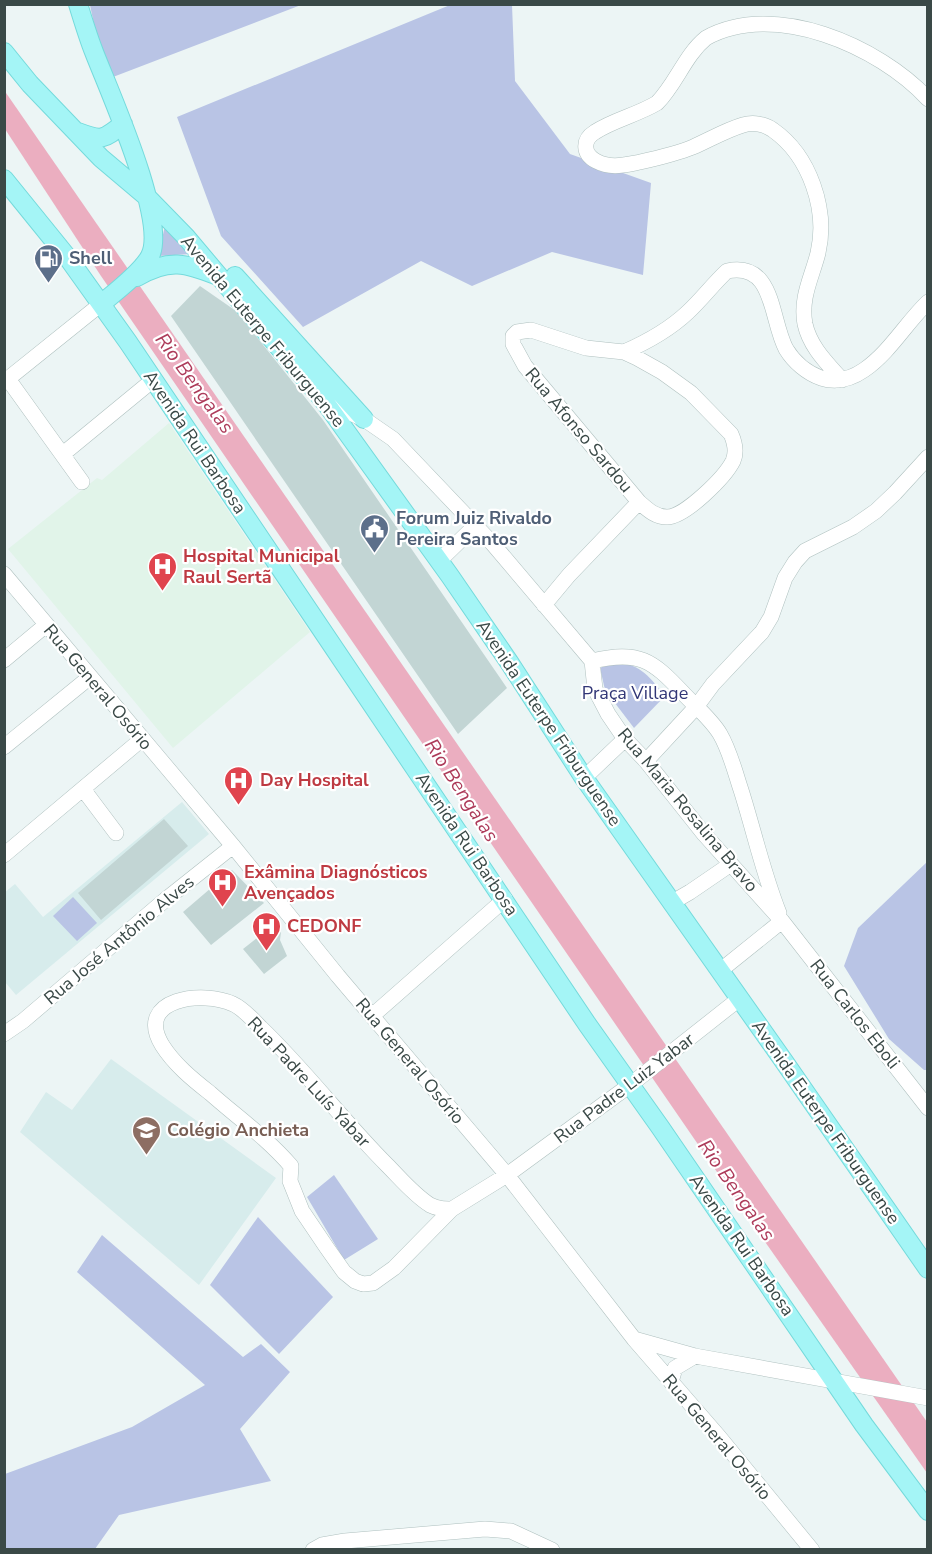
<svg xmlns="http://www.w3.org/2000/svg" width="932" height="1554" font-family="'Nunito Sans',sans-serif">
<rect width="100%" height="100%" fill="#ecf5f5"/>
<path fill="#d7ecec" d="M182 802 209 834 16 995 5 982 4 893 15 884 43 917Z
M111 1059 276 1178 199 1285 20 1132 46 1092 72 1110Z"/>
<path fill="#e1f4e9" d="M169 423 310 632 173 748 8 549 97 478 102 480Z"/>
<path fill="#b9c4e5" d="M90 5H301L113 77 98 44Z
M450 5H512L515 81 570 154 651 183 643 275 552 252 472 286 421 261 303 327 221 236 177 117Z
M165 226 191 254 158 256Z
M617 661C642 666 650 677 665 696L634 728 605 690 600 668Z
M927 862 928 1070H924L889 1039 844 966 858 928Z
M73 897 97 923 77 941 53 916Z
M334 1175 378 1239 344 1260 307 1197Z
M258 1217 333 1297 279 1354 210 1285Z
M102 1235 243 1357 261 1344 290 1372 240 1429 271 1481 119 1515 95 1549H5V1474L132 1427 205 1385 77 1272Z"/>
<path fill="#ebaec0" d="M4 90 927 1422V1473L761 1236 101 276 5 129Z"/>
<path fill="#c2d5d4" d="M200 286 236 311 323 420 507 688 458 734 171 316Z
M164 819 188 846 101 920 78 893Z
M232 870 264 903 211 945 183 912Z
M272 926 281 932 280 940 287 956 264 974 243 949Z"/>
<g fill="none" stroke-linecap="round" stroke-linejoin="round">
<defs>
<path id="minor" d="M624 352C647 342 669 330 688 312 702 299 713 284 727 271 775 261 770 319 786 349 794 362 807 373 821 378 837 383 851 379 864 370 890 352 906 323 928 302
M8 379 82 482
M842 380C827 363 810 347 805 324 800 298 812 277 818 253 828 210 810 156 773 130 765 124 753 122 743 125 726 130 709 140 693 147 676 154 658 158 640 162 624 165 611 169 596 161 583 154 582 140 595 132 613 120 637 115 657 103 676 84 685 55 706 38 774 0 879 46 928 99
M4 382 101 304
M325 402 364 419 393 439 492 543 592 661
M63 454 153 380
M439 561 475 526
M4 574 233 846 338 976 507 1175 634 1339 720 1438 812 1550
M544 605 569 575 639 502 525 366 513 344V336L517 332 531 330 586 348 624 352 637 358 662 372 691 393 731 434C735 443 737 452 733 461 725 477 685 517 667 517 655 517 647 509 639 502
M4 660 46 625
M592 661 595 689 608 714 625 739 646 761 704 834 782 921 928 1108
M592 661C639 650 652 660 683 693 695 706 711 719 720 734 730 751 735 772 741 790 754 831 763 873 779 913
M4 747 90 677
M646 761 696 707 713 684 762 632 771 617 785 578 795 562 805 551 853 527 876 511 895 493 928 457
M584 778 625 739
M83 789 116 833
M4 855 142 739
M671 903 690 892 731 864
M721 970 782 921
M372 1016 505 899
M4 1034 23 1021 165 900 233 846
M452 1209C444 1209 438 1209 430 1205 414 1195 400 1178 387 1165 343 1121 306 1071 261 1028 253 1020 244 1009 233 1004 204 990 134 998 162 1045 174 1064 192 1079 210 1093 237 1117 267 1138 291 1166L290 1181 302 1211 327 1248 344 1272 355 1281 363 1284 373 1283 394 1268 452 1209 507 1175 630 1085 739 999
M634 1339 695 1356 928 1398
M671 1382 675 1368 695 1356
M313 1550 322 1545 345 1541 485 1529 511 1531 552 1550"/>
<path id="major" d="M78 4C83 20 88 37 94 52 109 91 168 221 150 256 142 272 114 293 101 304
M4 52 30 84 101 158 146 196 186 237 325 402 450 576 509 662 584 778 783 1060 928 1269
M78 132C102 141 103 140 123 124
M4 179 68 258 128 342 587 1024 660 1127 864 1425 928 1511
M235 276 364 419
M137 277C169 258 186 263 218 276"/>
</defs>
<use href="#minor" stroke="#afc0bf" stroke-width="16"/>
<use href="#major" stroke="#74dadb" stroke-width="20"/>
<use href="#minor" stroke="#fff" stroke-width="15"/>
<use href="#major" stroke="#a4f5f6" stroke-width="18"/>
</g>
<defs>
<symbol id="fuel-pin" viewBox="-11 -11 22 30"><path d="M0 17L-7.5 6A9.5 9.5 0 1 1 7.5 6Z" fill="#5c6f8a" stroke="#fff"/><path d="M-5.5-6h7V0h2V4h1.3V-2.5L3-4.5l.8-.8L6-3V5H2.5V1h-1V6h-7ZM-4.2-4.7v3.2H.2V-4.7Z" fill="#fff"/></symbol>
<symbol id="civic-pin" viewBox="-11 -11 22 30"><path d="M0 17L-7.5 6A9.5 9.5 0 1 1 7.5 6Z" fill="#5c6f8a" stroke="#fff"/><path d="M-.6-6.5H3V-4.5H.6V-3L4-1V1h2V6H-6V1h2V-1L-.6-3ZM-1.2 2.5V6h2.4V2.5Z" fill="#fff"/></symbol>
<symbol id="hospital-pin" viewBox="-11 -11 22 30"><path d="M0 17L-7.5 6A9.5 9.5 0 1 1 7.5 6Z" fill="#e0444e" stroke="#fff"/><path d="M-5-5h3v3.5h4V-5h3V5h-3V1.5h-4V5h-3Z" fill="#fff"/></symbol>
<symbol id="school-pin" viewBox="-11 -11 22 30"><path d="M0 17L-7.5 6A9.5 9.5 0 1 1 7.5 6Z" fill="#8d6e63" stroke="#fff"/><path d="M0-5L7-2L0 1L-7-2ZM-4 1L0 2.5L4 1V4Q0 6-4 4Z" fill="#fff"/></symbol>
</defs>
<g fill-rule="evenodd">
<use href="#fuel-pin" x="32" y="242" width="33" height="45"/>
<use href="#civic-pin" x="358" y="512" width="33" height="45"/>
<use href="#hospital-pin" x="146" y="550" width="33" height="45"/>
<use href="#hospital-pin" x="222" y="764" width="33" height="45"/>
<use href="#hospital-pin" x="206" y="866" width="33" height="45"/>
<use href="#hospital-pin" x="250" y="910" width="33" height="45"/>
<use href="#school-pin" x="130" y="1114" width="33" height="45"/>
</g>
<g text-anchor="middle" stroke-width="4.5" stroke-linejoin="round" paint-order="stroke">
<g font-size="18" font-weight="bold" fill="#4e5e75" stroke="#fff" text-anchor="start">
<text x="69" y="264">Shell</text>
<text x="396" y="524">Forum Juiz Rivaldo<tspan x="396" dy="21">Pereira Santos</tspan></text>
</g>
<g font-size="18" fill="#3a4947" stroke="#fff">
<text transform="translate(263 331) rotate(50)" y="6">Avenida Euterpe Friburguense</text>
<text transform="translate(579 430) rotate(50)" y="6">Rua Afonso Sardou</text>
<text transform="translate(195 442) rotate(56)" y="6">Avenida Rui Barbosa</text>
<text transform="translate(98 687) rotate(50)" y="6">Rua General Osório</text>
<text transform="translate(549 723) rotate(56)" y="6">Avenida Euterpe Friburguense</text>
<text transform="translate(688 810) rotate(50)" y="6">Rua Maria Rosalina Bravo</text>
<text transform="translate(467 844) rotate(56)" y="6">Avenida Rui Barbosa</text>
<text transform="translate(119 940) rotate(-40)" y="6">Rua José Antônio Alves</text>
<text transform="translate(855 1014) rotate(52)" y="6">Rua Carlos Eboli</text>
<text transform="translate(410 1061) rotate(50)" y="6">Rua General Osório</text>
<text transform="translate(309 1082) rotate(47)" y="6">Rua Padre Luís Yabar</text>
<text transform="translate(624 1088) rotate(-37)" y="6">Rua Padre Luiz Yabar</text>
<text transform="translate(826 1122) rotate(55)" y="6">Avenida Euterpe Friburguense</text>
<text transform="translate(742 1245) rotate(55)" y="6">Avenida Rui Barbosa</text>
<text transform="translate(717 1437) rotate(50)" y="6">Rua General Osório</text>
</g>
<g font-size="18" font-weight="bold" fill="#be3a42" stroke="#fff" text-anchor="start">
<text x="183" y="562">Hospital Municipal<tspan x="183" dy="21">Raul Sertã</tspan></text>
<text x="260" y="786">Day Hospital</text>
<text x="244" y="878">Exâmina Diagnósticos<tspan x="244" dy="21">Avençados</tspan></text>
<text x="287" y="932">CEDONF</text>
</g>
<g font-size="18" fill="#313676" stroke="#fff">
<text x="635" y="699">Praça Village</text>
</g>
<g font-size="18" font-weight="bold" fill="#785e54" stroke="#fff" text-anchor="start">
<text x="167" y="1136">Colégio Anchieta</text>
</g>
<g font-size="20" font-style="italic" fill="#ad3b5a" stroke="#fff">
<text transform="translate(195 383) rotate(54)" y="7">Rio Bengalas</text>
<text transform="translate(462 790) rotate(57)" y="7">Rio Bengalas</text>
<text transform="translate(737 1190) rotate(55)" y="7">Rio Bengalas</text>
</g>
</g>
<rect width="932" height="1554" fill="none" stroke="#3a4947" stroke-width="12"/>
</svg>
